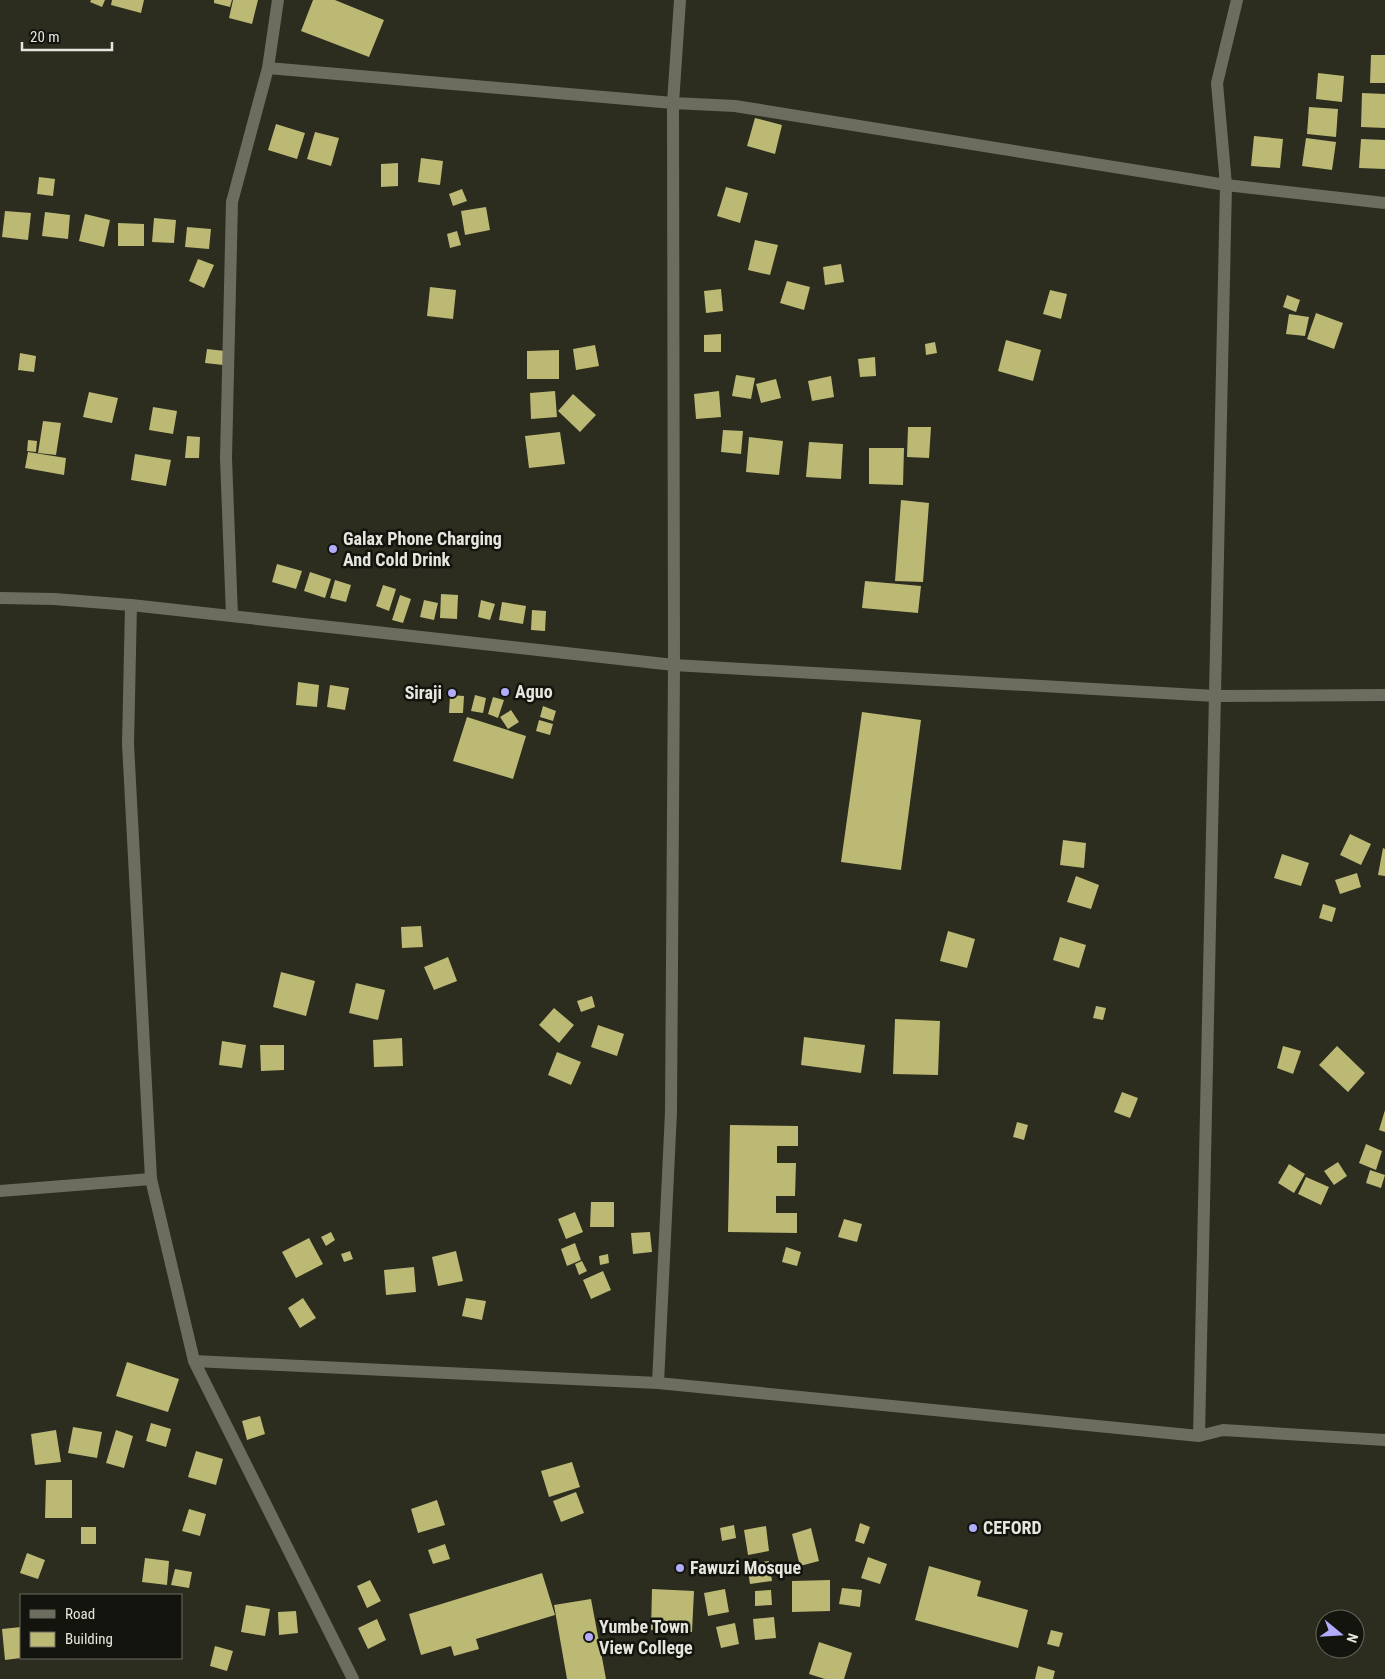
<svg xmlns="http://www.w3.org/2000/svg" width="1385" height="1679" font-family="'Roboto Condensed',sans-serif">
<rect width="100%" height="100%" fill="#2c2c1f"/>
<path fill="#bcb975" d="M91 0H105L102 7 90 2Z
M112 0H144L141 13 111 5Z
M214 0H232L230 7 214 3Z
M233 0H258L252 24 229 18Z
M313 0H335L384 20 369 57 301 31Z
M1371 55H1385V83H1370Z
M1318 73 1344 76 1342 102 1316 99Z
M1362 93 1385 94V128L1361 127Z
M1309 107 1338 109 1336 137 1307 134Z
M755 118 782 125 775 154 747 146Z
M276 124 305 133 297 159 268 150Z
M315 132 339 138 331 166 307 159Z
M1254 136 1283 139 1280 168 1251 166Z
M1306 138 1336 142 1332 170 1302 166Z
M1361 139 1385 140V169L1359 168Z
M421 158 443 161 440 185 418 182Z
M398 163V186L381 187V164Z
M39 177 55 179 53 196 37 194Z
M726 187 748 193 740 223 717 216Z
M462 189 467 201 453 206 449 194Z
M486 207 490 230 465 235 461 211Z
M5 211 31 213 28 240 2 237Z
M45 212 70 215 68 239 42 236Z
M85 214 110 220 104 247 79 241Z
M154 218 176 220 174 243 152 242Z
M118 223 144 224V246H118Z
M187 227 211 229 209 249 185 247Z
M457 231 461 245 450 248 447 234Z
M755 240 778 245 770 275 748 270Z
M198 259 214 265 204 288 189 281Z
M841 264 844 282 825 285 823 267Z
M787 281 810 287 804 310 780 303Z
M430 287 456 290 453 319 427 316Z
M721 289 723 311 706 313 704 291Z
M1050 290 1067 294 1061 319 1043 314Z
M1287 295 1300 300 1296 312 1283 307Z
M1316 313 1343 323 1334 349 1307 339Z
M1289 314 1309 317 1305 336 1286 334Z
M721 334V352H704V335Z
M1006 340 1041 350 1033 381 998 371Z
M935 342 937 353 926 355 925 344Z
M595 345 599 366 576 370 573 349Z
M207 349 225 351 223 365 205 363Z
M559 350V379H527V351Z
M20 353 36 356 34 372 18 370Z
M875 357 876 376 860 377 858 359Z
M736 375 755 378 751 399 732 396Z
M831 376 834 397 812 401 808 381Z
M776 379 781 398 761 403 756 384Z
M555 391 557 417 531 419 530 393Z
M719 391 721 417 696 419 694 394Z
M89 392 118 398 112 423 83 417Z
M573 394 596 415 580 432 558 411Z
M153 407 177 411 173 434 149 430Z
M43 421 61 423 56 455 38 453Z
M908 427H931L929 458 907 457Z
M723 430 743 431 741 454 721 452Z
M560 432 565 464 529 468 525 436Z
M187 436 200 437 199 458H185Z
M749 437 783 441 779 475 746 472Z
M28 440 37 441 36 452 27 451Z
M809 442 843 444 841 479 806 477Z
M869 448H904L903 485 869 484Z
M28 452 66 458 64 475 25 468Z
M135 454 171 460 166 486 131 480Z
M901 500 929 503 923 582 895 581Z
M277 564 302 571 296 589 272 582Z
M310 572 331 579 325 598 304 591Z
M335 580 351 585 346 602 330 598Z
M865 581 921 586 918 613 862 608Z
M383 585 396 589 389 611 376 606Z
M441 594 458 595 457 619 440 618Z
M400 595 411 599 403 623 392 620Z
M424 600 438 603 434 620 420 617Z
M481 600 495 604 490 620 478 617Z
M502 602 526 606 523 624 499 620Z
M532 610 546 611 545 631 531 630Z
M298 682 319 685 317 707 296 705Z
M330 685 349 688 345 710 327 707Z
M450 695 464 696 463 713H449Z
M475 695 486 698 483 713 471 711Z
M493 697 504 700 498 718 488 714Z
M543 706 556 711 553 721 540 717Z
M511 710 519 722 508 729 500 717Z
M862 712 921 720 901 870 841 862Z
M467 717 526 736 513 779 453 761Z
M539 720 553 724 550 735 536 731Z
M1350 834 1371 844 1361 865 1340 855Z
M1063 840 1086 843 1084 868 1060 865Z
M1383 848 1385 849V876L1378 875Z
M1282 854 1309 863 1301 886 1274 878Z
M1357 873 1361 887 1340 894 1335 880Z
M1076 876 1099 885 1091 909 1067 902Z
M1323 904 1336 908 1332 922 1319 918Z
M421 926 423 947 402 948 401 927Z
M948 931 975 939 967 968 940 961Z
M1060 937 1086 945 1079 968 1053 960Z
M448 957 457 981 434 990 424 967Z
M281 972 315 981 306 1016 273 1007Z
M356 983 385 990 378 1020 349 1013Z
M592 996 595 1007 581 1012 577 1001Z
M1096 1006 1106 1008 1103 1020 1093 1018Z
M554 1008 574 1025 559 1043 539 1025Z
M895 1019 940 1021 938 1075 893 1074Z
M598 1025 624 1034 617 1056 591 1047Z
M804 1037 865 1045 861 1073 801 1065Z
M402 1038 403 1066 374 1067 373 1040Z
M222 1041 246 1045 242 1068 219 1065Z
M260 1045H284V1070L261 1071Z
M1283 1046 1301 1051 1293 1074 1277 1068Z
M1337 1046 1365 1073 1348 1092 1319 1065Z
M557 1052 581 1062 571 1085 548 1075Z
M1122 1092 1138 1098 1130 1118 1114 1112Z
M1385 1110V1132L1379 1130Z
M1017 1122 1028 1125 1024 1140 1013 1137Z
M730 1125 798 1126V1146H777V1163H796L795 1196H776V1213H797V1233L728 1232Z
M1366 1144 1382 1151 1376 1170 1359 1163Z
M1338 1162 1347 1176 1334 1185 1324 1171Z
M1289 1164 1305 1174 1294 1193 1278 1183Z
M1370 1170 1385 1175 1381 1188 1366 1183Z
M1306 1177 1329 1187 1321 1205 1298 1194Z
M591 1202H614V1227H590Z
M575 1212 583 1232 566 1239 558 1219Z
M844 1219 862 1224 857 1242 838 1237Z
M331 1232 335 1240 326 1246 321 1237Z
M650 1232 652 1252 633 1254 631 1233Z
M309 1238 323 1264 296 1278 282 1252Z
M575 1243 581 1260 567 1266 561 1249Z
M786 1247 801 1252 797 1266 782 1262Z
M350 1251 353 1259 344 1262 341 1254Z
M456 1251 463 1281 438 1286 432 1257Z
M608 1254 609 1263 600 1265 599 1256Z
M582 1261 587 1271 579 1275 575 1264Z
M414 1267 416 1292 386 1295 384 1270Z
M603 1271 611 1290 591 1299 583 1280Z
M303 1298 316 1318 300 1328 288 1308Z
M466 1298 486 1301 482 1320 462 1316Z
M127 1362 179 1379 168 1412 116 1396Z
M260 1416 265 1434 247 1440 242 1421Z
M151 1423 171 1429 166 1447 146 1441Z
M73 1427 102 1432 97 1458 68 1453Z
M56 1430 61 1462 35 1465 31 1434Z
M116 1430 133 1436 124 1468 106 1463Z
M196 1451 223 1459 216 1485 188 1477Z
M572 1462 580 1487 549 1497 541 1471Z
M46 1480H72V1518H45Z
M576 1492 584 1513 561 1522 553 1501Z
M437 1500 445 1525 418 1533 411 1509Z
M189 1509 206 1514 200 1536 182 1531Z
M860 1523 870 1527 864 1544 855 1541Z
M734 1525 736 1538 722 1541 720 1528Z
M766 1526 769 1551 748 1555 744 1530Z
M81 1527H96V1544H81Z
M811 1528 819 1561 800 1566 792 1534Z
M445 1544 450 1559 433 1564 428 1550Z
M27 1553 45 1560 38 1579 20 1573Z
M868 1557 887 1564 880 1584 861 1578Z
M145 1558 169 1561 167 1585 142 1582Z
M769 1561 772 1581 750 1584 747 1564Z
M929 1566 981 1581 977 1596 1028 1610 1018 1648 915 1620Z
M175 1569 192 1572 189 1588 171 1585Z
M542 1573 555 1615 476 1639 479 1649 454 1656 451 1646 421 1655 409 1614Z
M370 1580 381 1601 367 1608 357 1586Z
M830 1580V1611L792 1612V1581Z
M842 1588 862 1590 860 1607 839 1604Z
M652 1589 694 1591 692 1632 651 1630Z
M725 1589 729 1612 708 1616 704 1593Z
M771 1590 772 1605 755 1606V1591Z
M591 1599 606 1679H567L554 1605Z
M246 1605 270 1609 265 1636 241 1632Z
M296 1611 298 1633 279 1635 278 1612Z
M774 1617 776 1638 755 1640 753 1619Z
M377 1619 386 1640 368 1649 358 1628Z
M735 1623 739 1644 721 1648 716 1627Z
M21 1627V1658L5 1660 2 1629Z
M1051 1630 1063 1633 1059 1647 1047 1644Z
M819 1642 852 1653 844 1679H825L809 1674Z
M215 1646 233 1651 227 1671 210 1666Z
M1038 1666 1055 1671 1053 1679H1035Z"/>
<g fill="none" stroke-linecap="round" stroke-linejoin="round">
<path stroke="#6d6d5f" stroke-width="12" d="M268 68 673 103 735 106 1226 185 1385 203
M131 605 128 744 151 1179 194 1361 353 1679
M232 616 226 458 232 202 268 68 278 0
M0 1191 151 1179
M194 1361 658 1383 1199 1436 1223 1430 1385 1440
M658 1383 671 1112 674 665 673 103 680 0
M1199 1436 1226 185 1217 83 1237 0"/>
<path stroke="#6d6d5f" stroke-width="12" d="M0 598 54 599 131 605 674 665 1215 696 1385 695"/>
</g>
<g fill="#b1adfa" stroke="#14140e" stroke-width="2">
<circle cx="333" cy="549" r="5"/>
<circle cx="505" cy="692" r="5"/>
<circle cx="452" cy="693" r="5"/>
<circle cx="973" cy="1528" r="5"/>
<circle cx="680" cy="1568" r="5"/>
<circle cx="589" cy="1637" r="5"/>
</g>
<g text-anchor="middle" stroke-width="5" stroke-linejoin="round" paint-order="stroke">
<g font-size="18" font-weight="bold" fill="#e6e6de" stroke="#14140e" text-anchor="start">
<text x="343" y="545">Galax Phone Charging<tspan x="343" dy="21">And Cold Drink</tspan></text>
<text x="515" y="698">Aguo</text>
<text x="442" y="699" text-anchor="end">Siraji</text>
<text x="983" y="1534">CEFORD</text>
<text x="690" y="1574">Fawuzi Mosque</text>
<text x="599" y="1633">Yumbe Town<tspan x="599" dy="21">View College</tspan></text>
</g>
</g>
<rect x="20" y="1594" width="162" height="65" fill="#14140e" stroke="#686861"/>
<rect x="30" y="1610" width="25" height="8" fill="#6d6d5f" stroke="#686861"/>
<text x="65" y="1619" font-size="15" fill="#e6e6de">Road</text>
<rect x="30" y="1632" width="25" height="15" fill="#bcb975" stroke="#686861"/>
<text x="65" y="1644" font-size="15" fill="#e6e6de">Building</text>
<g transform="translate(1340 1634) rotate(108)"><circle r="24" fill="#14140e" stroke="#686861"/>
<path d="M0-4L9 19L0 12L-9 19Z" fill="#b1adfa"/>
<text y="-8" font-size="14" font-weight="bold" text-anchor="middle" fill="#e6e6de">N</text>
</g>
<path d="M22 42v8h90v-8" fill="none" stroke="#e6e6de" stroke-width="2.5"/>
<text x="30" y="42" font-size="15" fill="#e6e6de" stroke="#14140e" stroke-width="4" paint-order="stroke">20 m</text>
</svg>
